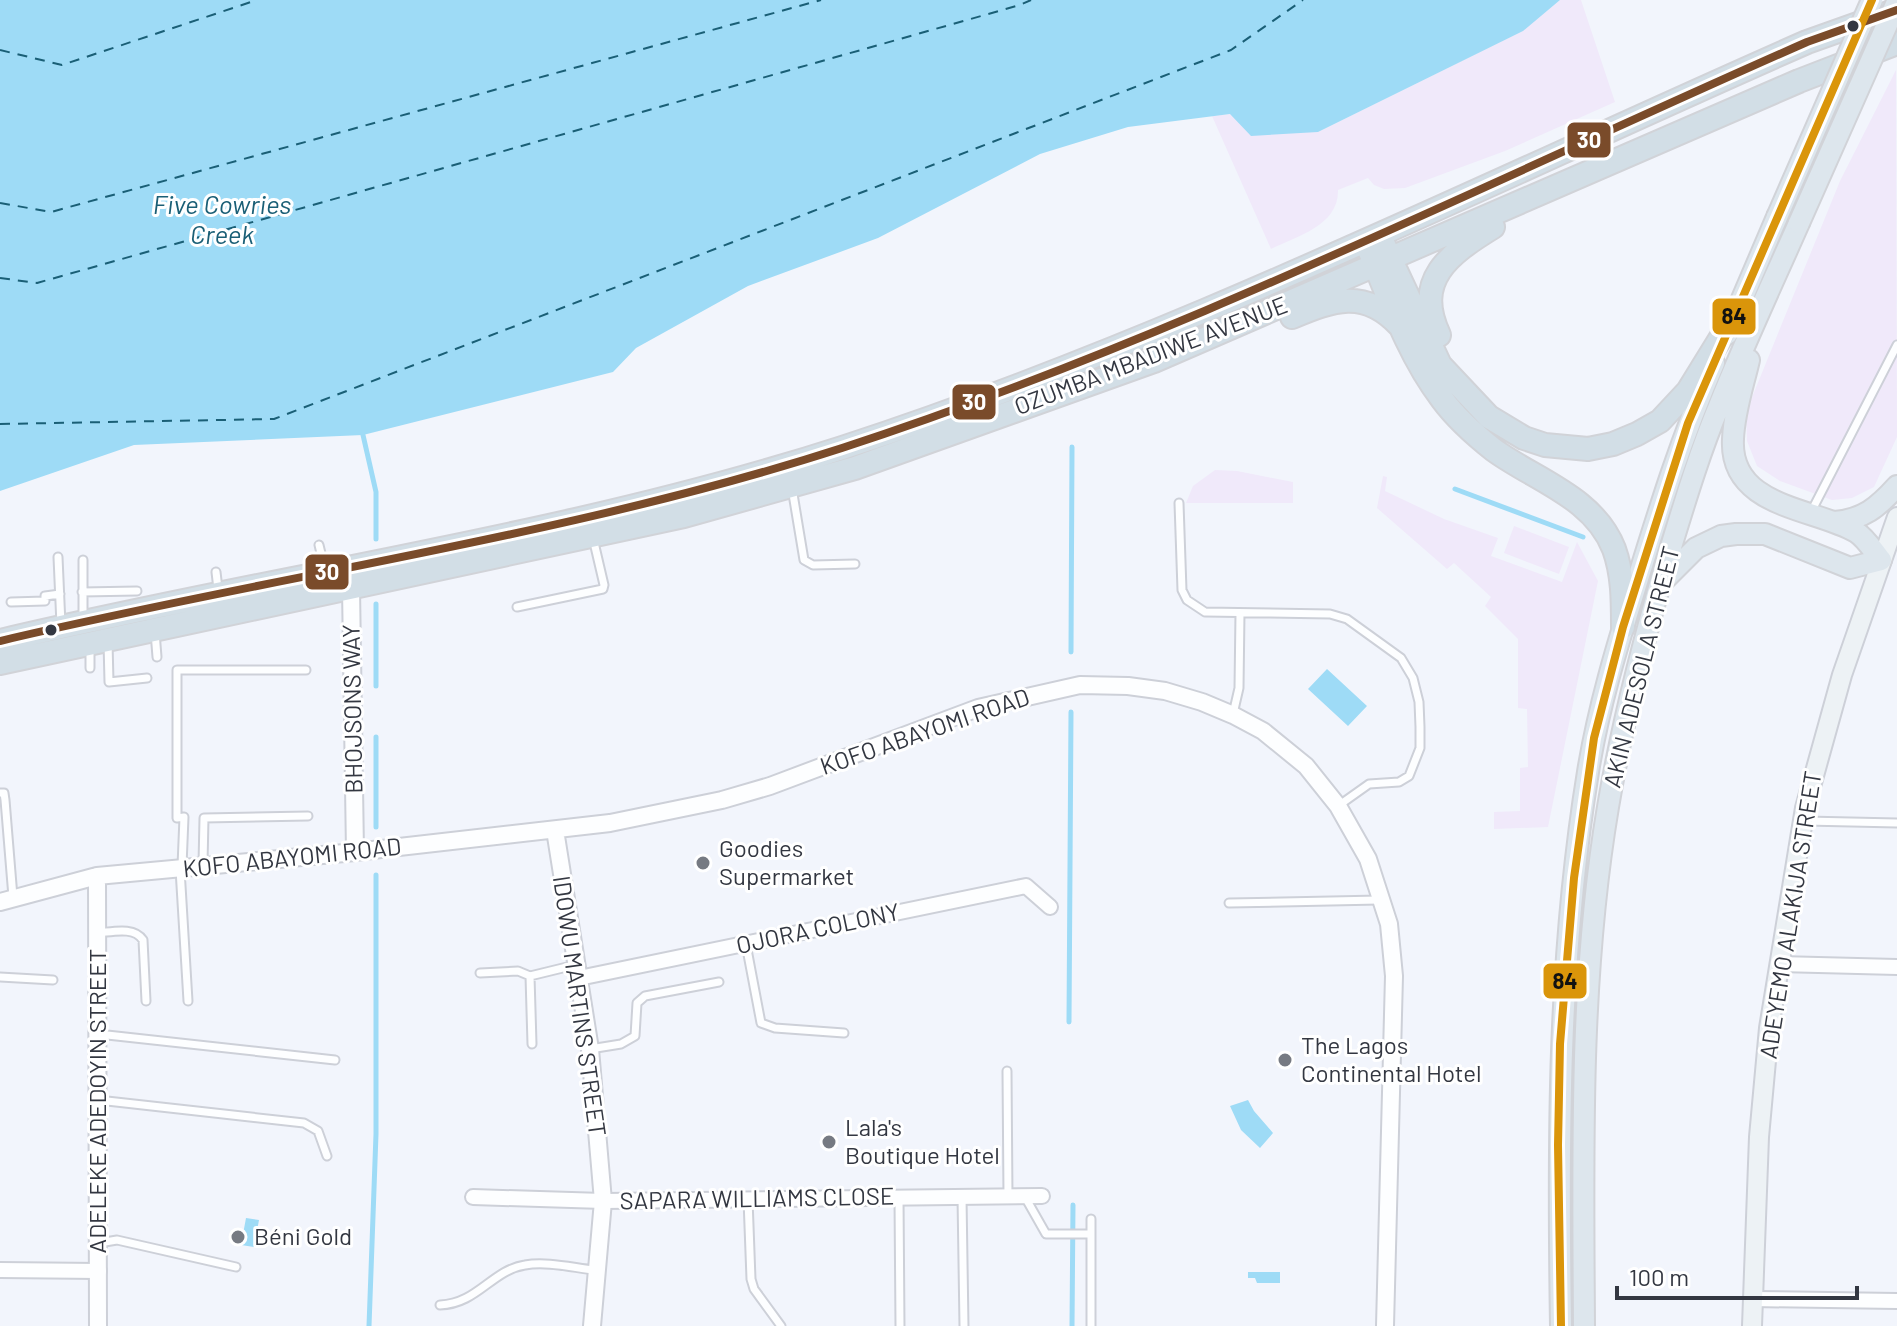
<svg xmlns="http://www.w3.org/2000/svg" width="1897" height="1326" font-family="Barlow,sans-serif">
<rect width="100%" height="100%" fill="#f2f5fc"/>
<path fill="#f0e9fa" d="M1560 0H1581L1615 102 1505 151 1405 188 1384 189 1374 185 1368 178 1338 190C1339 225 1298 236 1271 249L1212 116 1231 114 1318 132 1522 31Z
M1896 70 1897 437 1874 487 1852 498 1832 500 1780 481 1757 466 1747 441 1746 412 1840 181Z
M1215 470 1237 471 1293 482V503H1186L1193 486Z
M1383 476 1387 477 1385 491 1444 519 1498 538 1491 556 1562 582 1577 542 1598 581 1548 827 1494 829V812L1520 811V768L1528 767 1527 709 1518 708V639L1485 606 1491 597 1454 563 1447 569 1377 508Z
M1514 526 1569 547 1559 574 1504 553Z"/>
<path fill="#9edbf6" d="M0 0H1560L1523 31 1318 132 1251 136 1230 114 1128 127 1040 154 878 238 748 286 636 348 613 372 363 435 134 445 0 491Z
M1327 669 1367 706 1348 726 1308 689Z
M1248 1100 1254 1111 1273 1133 1260 1148 1241 1130 1230 1106Z
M246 1218 259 1220 254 1247 241 1245Z
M1248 1272H1280V1283H1257L1255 1278H1248Z"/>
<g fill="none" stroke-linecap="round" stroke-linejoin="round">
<path stroke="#9edbf6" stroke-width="5" d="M363 435 376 492V539
M1455 489 1583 537
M376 604V686
M1071 652 1072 447
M376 737V827
M1069 1022 1071 712
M369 1326 376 1134V875
M1072 1326 1073 1205"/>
<path stroke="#1a5f76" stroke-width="2" stroke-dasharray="10 8" stroke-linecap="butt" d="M0 50 62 65 257 0
M0 203 51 212 821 0
M0 278 37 283 1020 5 1031 0
M0 424 274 419 1231 50 1303 0"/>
<defs>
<path id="service" d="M792 488 804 560 813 565 855 564
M1179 503 1182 590 1187 600 1205 612 1330 614 1347 619 1401 658 1413 678 1419 702 1420 727V748L1409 776 1399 782 1369 784 1338 806
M1810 514 1897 345
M319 545 325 570
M58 557 61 625
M216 572 218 589
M82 592 137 591
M11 602 45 601V596L60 594
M517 607 603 589 604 585 593 538
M83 620V560
M155 632 157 657
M108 642 109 682 147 678
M90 646V668
M1233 714 1239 688 1240 613
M0 793H4L5 800 13 897
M1805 821 1897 823
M203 864 204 818 308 816
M182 866 184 817 177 818V670H306
M180 869 188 1001
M1229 903 1379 900
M97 933C112 932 134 926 143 940L146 1001
M746 944 761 1023 775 1028 844 1033
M480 973 518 971 530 976 575 965
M530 976 532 1044
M0 977 53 980
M98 1034 335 1060
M590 1049 621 1044 635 1036 637 1003 645 996 719 982
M1007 1071 1008 1197
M98 1100 304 1123 318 1131 327 1156
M962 1197 964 1326
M1025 1197 1046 1234H1091
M899 1198 900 1326
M748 1199 751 1279 754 1289 781 1326
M1091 1219V1326
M99 1243 117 1240 236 1267
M440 1305C477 1304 492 1270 525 1265 547 1261 574 1268 595 1270"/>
<path id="minor" d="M1779 964 1897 967
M579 978 1026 886 1050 907
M473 1197 603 1201 1042 1196
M0 1270 99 1271
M1753 1299 1897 1301"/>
<path id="tertiary" d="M349 578 351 588 355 852
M555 830 590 1049 603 1201 592 1326
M97 876 98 1326
M0 902 97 876 355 852 610 823 722 800 770 786 978 708 1080 685 1128 686 1165 691 1202 702 1233 715 1263 731 1306 766 1338 806 1368 859 1389 924 1394 976 1385 1326"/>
<path id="secondary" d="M1752 1326 1759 1137 1769 1028 1805 808 1842 675 1897 517"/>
<path id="primary" d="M1727 334 1777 217
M1834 522C1863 520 1878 507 1897 486
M1663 581 1696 548 1721 536 1736 534H1765L1850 568 1881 560C1874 552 1866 538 1856 532 1815 508 1729 508 1733 439 1734 412 1743 386 1749 360
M1561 1326C1558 1140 1558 956 1588 772 1598 709 1617 646 1636 585 1659 510 1682 436 1714 363
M1584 1326C1583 1153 1579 978 1608 807 1622 723 1643 642 1667 560 1683 508 1698 456 1719 406 1744 344 1772 284 1799 223"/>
<path id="trunk" d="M1384 245 1440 365 1489 417 1524 438 1545 445 1588 449 1613 444 1637 434 1660 421 1688 391 1733 318
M1370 252C1390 301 1409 356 1442 399 1456 418 1475 435 1494 450 1535 480 1594 497 1614 549 1623 574 1623 600 1623 627
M1292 317C1333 300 1364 288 1399 325
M1439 335C1413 280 1449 254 1493 227
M0 641C278 575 570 536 842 448 1174 340 1488 182 1807 42L1897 10
M0 663 684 516 855 468 1154 361 1799 81 1897 43"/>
</defs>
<use href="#service" stroke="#cdd0d8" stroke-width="11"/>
<use href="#minor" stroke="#cdd0d8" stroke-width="18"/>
<use href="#tertiary" stroke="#cdd0d8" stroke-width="20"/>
<use href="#secondary" stroke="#cdd0d8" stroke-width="22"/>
<use href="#primary" stroke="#d1d3d8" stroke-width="24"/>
<use href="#trunk" stroke="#d1d3d8" stroke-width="26"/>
<use href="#service" stroke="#fdfeff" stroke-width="7"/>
<use href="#minor" stroke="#fdfeff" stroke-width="14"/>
<use href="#tertiary" stroke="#fdfeff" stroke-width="16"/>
<use href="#secondary" stroke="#edf2f5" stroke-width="18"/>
<use href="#primary" stroke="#dde6ed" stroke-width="20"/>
<use href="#trunk" stroke="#d2dee6" stroke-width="22"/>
<defs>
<path id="primary-bridge" d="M1777 217 1872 0
M1799 223 1897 2"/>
</defs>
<use href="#primary-bridge" stroke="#d1d3d8" stroke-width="24" stroke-linecap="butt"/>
<use href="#primary-bridge" stroke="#dde6ed" stroke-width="20"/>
<defs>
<path id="bus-1" d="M0 641C278 575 570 536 842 448 1174 340 1488 182 1807 42L1897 10"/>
<path id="bus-2" d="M1561 1326 1558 1145 1560 1044 1574 878 1594 738 1623 627 1688 423 1872 0"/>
</defs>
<use href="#bus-1" stroke="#fff" stroke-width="14"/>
<use href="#bus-2" stroke="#fff" stroke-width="14"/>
<use href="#bus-1" stroke="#7a4b2a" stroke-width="8"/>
<use href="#bus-2" stroke="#da950a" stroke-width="8"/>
</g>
<g fill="#333741" stroke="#fff" stroke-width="3">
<circle cx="1853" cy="26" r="7"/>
<circle cx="51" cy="630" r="7"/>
</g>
<g fill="#767a82" stroke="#fff" stroke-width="3">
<circle cx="703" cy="863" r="8"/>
<circle cx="1285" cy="1060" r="8"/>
<circle cx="829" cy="1142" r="8"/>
<circle cx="238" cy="1237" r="8"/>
</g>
<g text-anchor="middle" stroke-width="6" stroke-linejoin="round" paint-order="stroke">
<g font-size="24" fill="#333741" stroke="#fff">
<text transform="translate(1151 356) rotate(-21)" y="8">OZUMBA MBADIWE AVENUE</text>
<text transform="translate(1642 667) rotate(-76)" y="8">AKIN ADESOLA STREET</text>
<text transform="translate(353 709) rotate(-91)" y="8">BHOJSONS WAY</text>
<text transform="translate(925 732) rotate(-19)" y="8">KOFO ABAYOMI ROAD</text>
<text transform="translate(292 858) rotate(-6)" y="8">KOFO ABAYOMI ROAD</text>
<text transform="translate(1791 915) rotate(-81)" y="8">ADEYEMO ALAKIJA STREET</text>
<text transform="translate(818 929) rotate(-12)" y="8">OJORA COLONY</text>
<text transform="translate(579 1006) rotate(82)" y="8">IDOWU MARTINS STREET</text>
<text transform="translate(98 1101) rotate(-90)" y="8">ADELEKE ADEDOYIN STREET</text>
<text transform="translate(757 1199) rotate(-1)" y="8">SAPARA WILLIAMS CLOSE</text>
</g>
<g font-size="24" fill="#333741" stroke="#fff" text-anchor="start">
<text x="719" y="857">Goodies<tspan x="719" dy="28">Supermarket</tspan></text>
<text x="1301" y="1054">The Lagos<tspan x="1301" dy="28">Continental Hotel</tspan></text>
<text x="845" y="1136">Lala's<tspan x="845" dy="28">Boutique Hotel</tspan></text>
<text x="254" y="1245">Béni Gold</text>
</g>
<g font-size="26" font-style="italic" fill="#1a5f76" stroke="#fff">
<text x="222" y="214">Five Cowries<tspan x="222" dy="30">Creek</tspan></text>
</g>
</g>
<g stroke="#fff" stroke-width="3">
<rect x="1566" y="121" width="46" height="38" rx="8" fill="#7a4b2a"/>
<rect x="1711" y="297" width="46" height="39" rx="8" fill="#da950a"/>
<rect x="951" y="383" width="46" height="38" rx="8" fill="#7a4b2a"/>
<rect x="304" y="553" width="46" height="38" rx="8" fill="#7a4b2a"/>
<rect x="1542" y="962" width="46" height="38" rx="8" fill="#da950a"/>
</g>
<g font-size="22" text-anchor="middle" font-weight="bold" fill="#fff">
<text x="1589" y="148">30</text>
<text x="974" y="410">30</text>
<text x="327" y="580">30</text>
</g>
<g font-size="22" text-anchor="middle" font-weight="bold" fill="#111">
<text x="1734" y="324">84</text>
<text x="1565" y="989">84</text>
</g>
<path d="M1617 1286v12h240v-12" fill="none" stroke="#333741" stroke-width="4"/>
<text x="1629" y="1286" font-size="24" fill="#333741" stroke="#ffffff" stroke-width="6" paint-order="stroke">100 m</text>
</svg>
